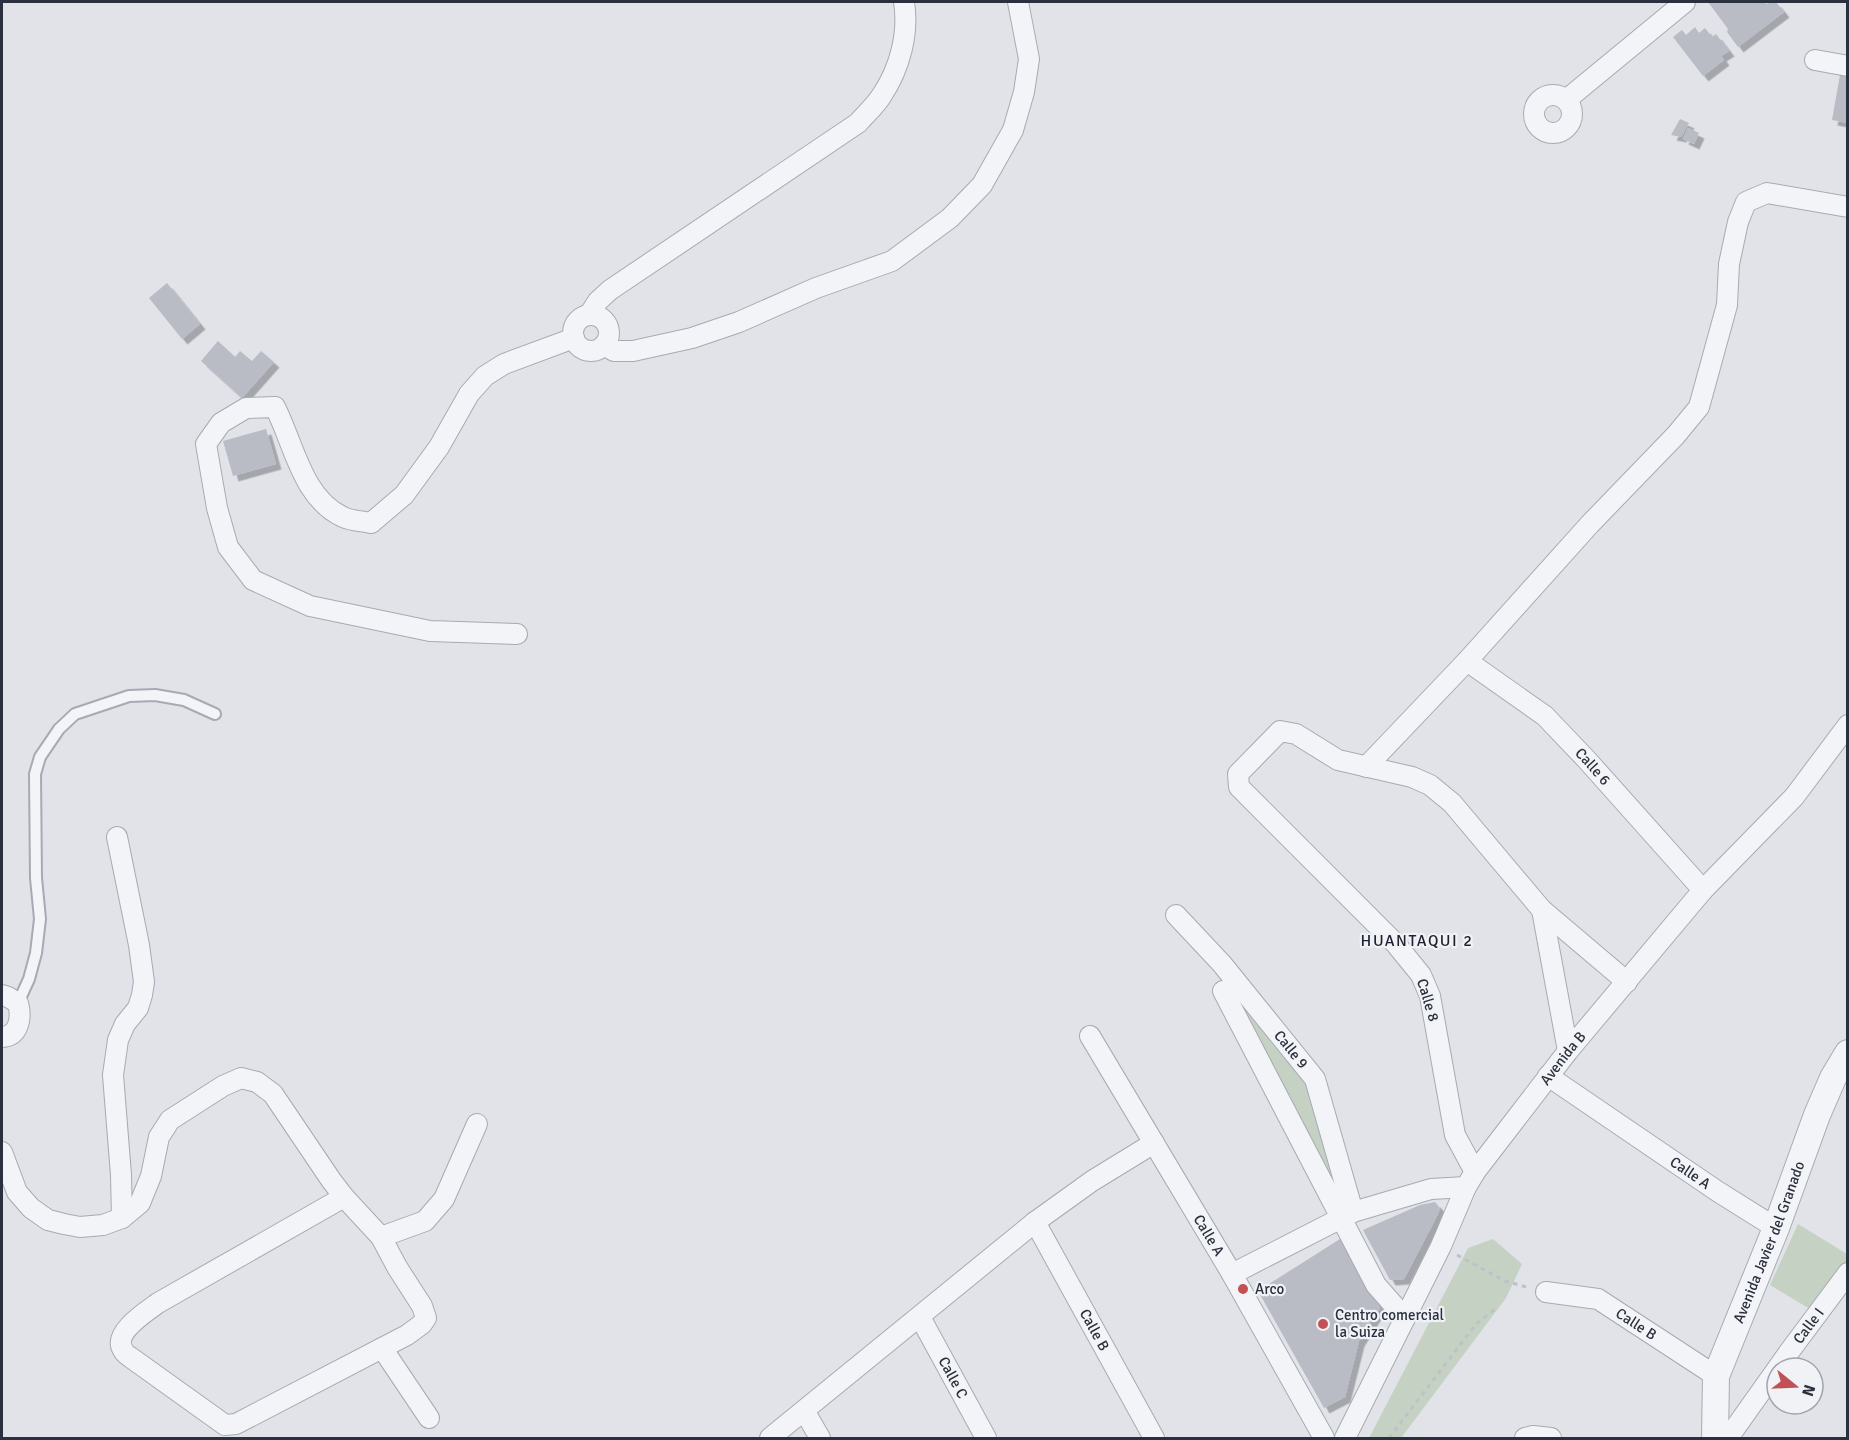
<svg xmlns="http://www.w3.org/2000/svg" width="1849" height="1440" font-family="Signika,sans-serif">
<defs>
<filter id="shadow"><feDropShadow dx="5.5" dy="5.5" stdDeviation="0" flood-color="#0004"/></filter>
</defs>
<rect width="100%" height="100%" fill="#e1e3e9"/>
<path fill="#c5d2c3" d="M1230 990 1308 1086 1342 1202Z
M1798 1224 1847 1254V1268L1818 1314 1770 1285Z
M1493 1239 1522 1264 1506 1298 1401 1438H1369L1468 1248Z"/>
<path fill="#b9bcc5" filter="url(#shadow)" d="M1708 2H1764L1767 4 1771 2H1776L1784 12 1738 47 1727 32 1728 29Z
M1695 27 1699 33 1705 28 1712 37 1716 34 1729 51 1721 56 1724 60 1703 76 1673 37 1682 30 1686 35Z
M1840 75 1848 76V123L1832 120Z
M1680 119 1689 123 1681 137 1671 135Z
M1688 128 1699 133 1694 144 1683 139Z
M167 283 200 324 182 339 149 298Z
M218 341 235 357 240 351 252 361 261 351 274 362 242 398 201 361Z
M266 429 276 464 233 476 223 441Z
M1435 1202 1440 1208 1437 1216 1404 1279 1390 1280 1363 1230 1420 1205Z
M1340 1239 1380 1308 1359 1341 1345 1397 1324 1408 1258 1291Z"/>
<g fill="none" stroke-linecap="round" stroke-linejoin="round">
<defs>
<path id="service" d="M18 1003 29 979 36 953 40 919 36 878 35 774 40 757 59 729 75 714 129 696 155 695 184 700 215 714"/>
<g id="minor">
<path d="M1815 60 1848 66"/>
<circle cx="1553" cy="114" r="19"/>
<path d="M1566 100 1685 2"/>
<path d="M589 315 598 301 610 290 858 123C866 114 876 105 882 95 900 68 909 33 904 2"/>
<circle cx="591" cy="333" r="18"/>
<path d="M604 345 614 351H633L692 338 739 322 816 288 892 261 950 218 982 185 1013 130 1024 92 1029 59 1018 2"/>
<path d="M517 634 430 631 310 606 253 580 228 547 217 508 206 444 221 423 246 408 275 407C294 444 302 498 343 517 351 521 362 521 371 523L404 495 439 447 469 394 485 376 504 364 574 338"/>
<path id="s1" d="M1467 661 1545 716 1587 760 1703 890"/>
<path d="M1366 767 1467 661 1590 524 1676 435 1699 407 1727 305 1729 264 1738 222 1746 202 1767 193 1848 207"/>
<path d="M117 837 139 945 144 982 142 995 138 1008 125 1024 118 1040 113 1075 121 1175 122 1218"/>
<path d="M1542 910 1568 1051"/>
<path id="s2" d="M1176 915 1222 964 1315 1079 1353 1212"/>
<path d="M1223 991 1376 1285 1405 1318"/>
<path d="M2 995 8 997 18 1003C22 1018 19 1036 2 1037"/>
<path id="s3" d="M1090 1036 1232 1274 1324 1438"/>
<path id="s4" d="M1548 1076 1717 1191 1776 1228"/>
<path d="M2 1152 17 1192 31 1208 48 1220 64 1224 80 1227 103 1225 122 1218 140 1203 151 1176 159 1137 170 1120 223 1086 241 1078 257 1082 273 1094 331 1180 344 1197 381 1237 397 1267 422 1306 426 1318 422 1324 407 1335 236 1424 225 1425 130 1357C127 1355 124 1353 123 1350 112 1333 147 1311 158 1303L344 1197"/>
<path d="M1475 1172 1455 1135 1430 996 1421 975 1395 943 1239 787 1238 774 1280 731 1296 734 1338 760 1412 777 1430 785 1452 803 1542 910 1627 982"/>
<path id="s5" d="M1035 1222 1154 1438"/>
<path d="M381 1237 425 1221 444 1199 477 1124"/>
<path d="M1232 1274 1353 1212 1431 1189 1466 1187"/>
<path id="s6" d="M1546 1292 1598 1299 1716 1376"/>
<path id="s7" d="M920 1317 986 1438"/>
<path d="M382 1348 429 1418"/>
<path d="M805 1412 820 1438"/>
<path d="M770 1438 1035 1222 1092 1181 1154 1143"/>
<path id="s8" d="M1345 1438 1441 1246 1466 1187 1475 1172 1568 1051 1703 890 1794 797 1848 725"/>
<path d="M1525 1438 1533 1436 1551 1438"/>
<path id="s9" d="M1728 1438 1789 1352 1848 1273"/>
</g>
<g id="tertiary">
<path id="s10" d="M1715 1438 1716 1376 1776 1228 1817 1115 1833 1078 1848 1053"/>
</g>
</defs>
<use href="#service" stroke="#a7aab3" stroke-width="14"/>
<use href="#minor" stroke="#a7aab3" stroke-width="22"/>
<use href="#tertiary" stroke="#a7aab3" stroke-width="28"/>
<path stroke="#bfc1c7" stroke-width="3" stroke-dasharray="4.5 4.5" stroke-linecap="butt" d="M1457 1255 1505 1281 1530 1288
M1389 1438 1476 1324 1495 1309"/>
<use href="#service" stroke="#f3f4f7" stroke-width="10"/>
<use href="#minor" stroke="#f3f4f7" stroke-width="20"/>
<use href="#tertiary" stroke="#f3f4f7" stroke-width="26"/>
</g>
<g fill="#c35054" stroke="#f0f2f6" stroke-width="2">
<circle cx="1243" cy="1289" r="6"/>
<circle cx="1323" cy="1324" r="6"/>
</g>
<g text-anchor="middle" stroke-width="4.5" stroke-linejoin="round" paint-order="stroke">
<g font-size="15" fill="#2b303f" stroke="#f0f2f6">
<text dy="5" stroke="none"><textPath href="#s1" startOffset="165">Calle 6</textPath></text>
<text transform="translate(1428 1000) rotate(73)" y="5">Calle 8</text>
<text dy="5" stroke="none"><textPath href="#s2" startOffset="177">Calle 9</textPath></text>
<text dy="5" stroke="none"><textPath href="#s8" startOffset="440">Avenida B</textPath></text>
<text dy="5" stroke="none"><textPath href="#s4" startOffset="172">Calle A</textPath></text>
<text dy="5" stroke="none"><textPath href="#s3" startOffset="232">Calle A</textPath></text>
<text dy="5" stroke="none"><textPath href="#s10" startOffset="206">Avenida Javier del Granado</textPath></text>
<text dy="5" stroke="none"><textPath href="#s6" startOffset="98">Calle B</textPath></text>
<text dy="5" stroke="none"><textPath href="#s9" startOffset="138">Calle I</textPath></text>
<text dy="5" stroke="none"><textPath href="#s5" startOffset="123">Calle B</textPath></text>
<text dy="5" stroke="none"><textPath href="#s7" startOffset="69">Calle C</textPath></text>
</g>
<g font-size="15" fill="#2b303f" stroke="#f0f2f6" text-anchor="start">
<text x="1255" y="1294">Arco</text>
<text x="1335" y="1320">Centro comercial<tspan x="1335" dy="17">la Suiza</tspan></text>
</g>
<g font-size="16" letter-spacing="1.5" fill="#1d2130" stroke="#f0f2f6">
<text x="1417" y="946">HUANTAQUI 2</text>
</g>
</g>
<rect width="1849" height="1440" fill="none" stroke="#2b303f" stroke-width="6"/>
<g transform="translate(1795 1386) rotate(108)"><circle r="28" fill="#f0f2f6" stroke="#a1a4ad" stroke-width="1.5"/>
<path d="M0-4.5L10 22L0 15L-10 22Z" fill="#c35054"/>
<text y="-9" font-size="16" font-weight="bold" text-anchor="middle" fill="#2b303f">N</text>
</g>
</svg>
